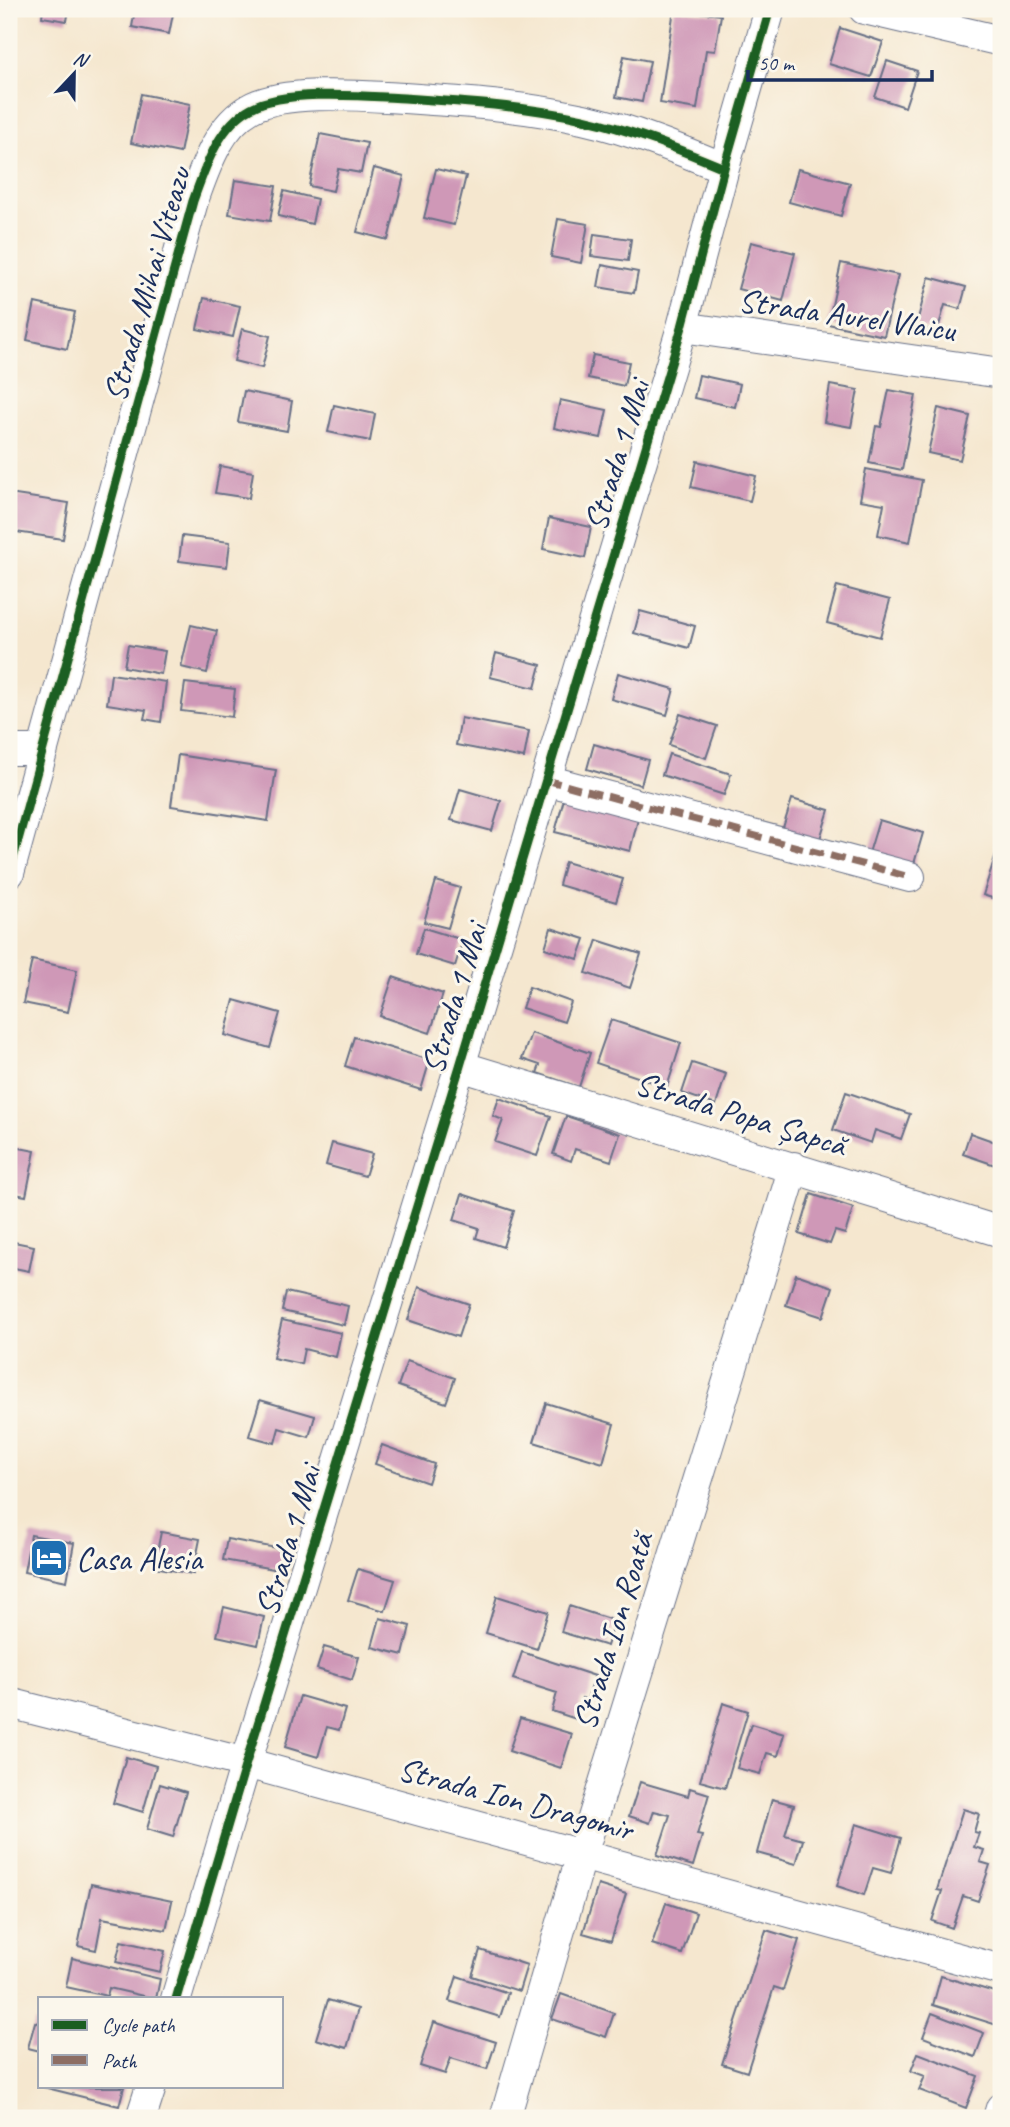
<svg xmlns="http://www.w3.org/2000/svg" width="1010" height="2127" font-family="Caveat,sans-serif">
<rect width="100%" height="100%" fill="#fbf7ec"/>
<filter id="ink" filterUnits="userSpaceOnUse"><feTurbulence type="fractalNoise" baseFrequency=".0143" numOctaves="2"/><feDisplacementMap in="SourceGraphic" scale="14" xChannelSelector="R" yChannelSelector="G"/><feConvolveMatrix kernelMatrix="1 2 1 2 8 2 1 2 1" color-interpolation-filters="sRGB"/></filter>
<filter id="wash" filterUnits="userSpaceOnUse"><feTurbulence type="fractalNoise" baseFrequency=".00686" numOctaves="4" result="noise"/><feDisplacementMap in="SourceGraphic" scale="28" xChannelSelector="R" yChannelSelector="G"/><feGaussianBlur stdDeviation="1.57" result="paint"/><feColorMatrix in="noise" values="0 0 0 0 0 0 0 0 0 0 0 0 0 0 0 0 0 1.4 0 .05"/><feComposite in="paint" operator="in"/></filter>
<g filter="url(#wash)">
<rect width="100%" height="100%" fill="#f5e7cf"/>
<g id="blocks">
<path fill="#cf98b7" d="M43 9H69L67 21 42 17Z
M135 9H174L169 34 132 27Z
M674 9 721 15 715 51 706 50 697 109 660 103Z
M840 28 883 42 871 77 829 64Z
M624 56 650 61 642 102 616 97Z
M887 61 917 71 905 107 875 97Z
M141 94 190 104 180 153 131 143Z
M320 134 367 143 361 173 338 169 333 191 309 186Z
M374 168 404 176 388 240 357 232Z
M436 169 466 176 454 225 424 218Z
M798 169 850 183 841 216 789 202Z
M235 180 276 186 270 221 229 214Z
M284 191 317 199 312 224 278 216Z
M558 219 588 224 581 263 551 257Z
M594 234 631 239 628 261 591 256Z
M751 242 795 253 783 301 738 289Z
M841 263 898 275 884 336 828 324Z
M602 265 638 272 634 293 598 287Z
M929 277 966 287 960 309 945 305 937 332 916 326Z
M204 298 240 306 233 337 197 329Z
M35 303 75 312 67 349 27 340Z
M242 329 270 336 262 368 234 361Z
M593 355 629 362 624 386 588 378Z
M699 375 740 384 735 407 694 398Z
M830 385 858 390 851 427 824 422Z
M889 390 916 395 902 470 869 463 876 426 881 427Z
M244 391 292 401 287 431 238 422Z
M560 400 607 410 601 438 554 428Z
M334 405 375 414 370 441 328 432Z
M938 408 970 416 960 460 928 453Z
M697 461 756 476 750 501 691 487Z
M220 466 253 472 249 498 215 493Z
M866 469 922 480 910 542 878 535 884 504 860 500Z
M9 494 69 503 63 539 9 531Z
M549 518 591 527 585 558 543 549Z
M182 536 230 542 227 567 179 561Z
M837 586 890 600 880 637 827 623Z
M640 611 695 626 689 648 634 633Z
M191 625 217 631 207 673 181 667Z
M128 645 165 651 161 674 124 667Z
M496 653 541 665 535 688 490 677Z
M618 673 674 689 667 715 611 699Z
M111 674 166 682 161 722 144 719 146 710 107 704Z
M185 683 235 689 232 717 181 711Z
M680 714 717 726 706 758 669 745Z
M461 718 529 731 524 758 456 745Z
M594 744 648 760 641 785 587 769Z
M669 754 731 774 724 795 662 775Z
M178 755 276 770 268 821 171 806Z
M460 789 501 801 492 831 451 820Z
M564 799 638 819 630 851 555 832Z
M792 799 829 810 818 845 781 834Z
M879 820 923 833 913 867 869 853Z
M1001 838V901L983 895Z
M565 862 623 879 616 902 559 885Z
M436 881 460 888 448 928 424 922Z
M424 928 463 940 455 966 416 954Z
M551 928 585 939 578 959 545 948Z
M597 940 641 954 630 988 586 973Z
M32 960 77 970 68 1012 23 1003Z
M393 977 443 994 430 1033 380 1016Z
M529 987 571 1002 564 1022 522 1008Z
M234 1000 280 1013 270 1048 225 1035Z
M611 1020 681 1043 667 1087 596 1063Z
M531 1033 590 1053 579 1087 537 1073 540 1065 522 1059Z
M354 1037 430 1060 421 1090 345 1066Z
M692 1063 726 1074 716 1105 682 1093Z
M846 1092 910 1114 901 1139 875 1130 871 1143 833 1130Z
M499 1098 551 1116 537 1156 495 1142 503 1120 493 1116Z
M566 1116 620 1134 611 1161 575 1149 571 1161 553 1154Z
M970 1133 1001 1144V1167L963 1154Z
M332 1143 372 1154 365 1176 326 1165Z
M9 1146 35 1151 26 1196 9 1193Z
M462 1194 514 1211 503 1247 476 1238 479 1228 454 1220Z
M811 1194 853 1208 845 1234 835 1231 830 1244 799 1234Z
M9 1241 34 1246 29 1271 9 1267Z
M796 1274 833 1287 823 1317 786 1305Z
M419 1287 469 1304 458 1337 408 1320Z
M286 1292 348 1306 344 1325 282 1311Z
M282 1320 341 1333 336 1357 304 1349 301 1364 273 1358Z
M407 1361 455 1378 446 1403 398 1386Z
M260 1400 315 1416 309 1437 279 1428 275 1443 249 1436Z
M546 1403 614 1424 603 1463 534 1442Z
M382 1445 434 1464 428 1483 375 1464Z
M161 1532 200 1539 193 1574 154 1567Z
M31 1535 74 1543 67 1581 24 1572Z
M227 1539 282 1549 279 1570 223 1560Z
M358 1569 395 1580 385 1611 348 1600Z
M497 1596 548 1612 537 1649 486 1633Z
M569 1606 615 1621 607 1646 561 1632Z
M224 1607 264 1617 258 1645 217 1636Z
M380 1618 410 1626 403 1655 372 1647Z
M324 1647 359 1657 352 1680 317 1669Z
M522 1652 595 1676 587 1700 582 1698 576 1719 552 1711 557 1693 513 1679Z
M300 1696 345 1709 339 1730 327 1727 318 1757 285 1747Z
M723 1703 748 1711 725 1788 700 1781Z
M520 1718 572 1734 561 1768 509 1751Z
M751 1724 784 1734 778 1756 767 1753 760 1774 737 1768Z
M126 1757 156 1766 143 1812 113 1803Z
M640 1782 688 1796 690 1788 709 1794 697 1835 702 1836 693 1866 657 1855 670 1815 654 1811 650 1823 629 1816Z
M160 1784 186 1792 173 1837 147 1829Z
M772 1799 794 1805 785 1835 803 1840 796 1864 757 1853Z
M963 1809 979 1814 974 1832 979 1833 974 1847 984 1850 980 1862 990 1865 978 1901 963 1896 952 1928 932 1921 942 1891 937 1890Z
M856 1824 901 1838 891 1873 873 1868 864 1895 837 1886Z
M91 1884 172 1901 166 1930 102 1918 96 1950 78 1946Z
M598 1885 626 1894 611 1941 583 1933Z
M666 1903 696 1913 682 1954 652 1944Z
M766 1930 799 1940 783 1990 774 1987 747 2072 722 2064Z
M121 1941 165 1951 160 1972 116 1962Z
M480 1950 527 1965 519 1991 472 1976Z
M72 1958 160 1979 156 1999 109 1988 107 1996 66 1987Z
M457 1976 508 1993 500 2017 449 2001Z
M941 1976 1001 1994V2009L997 2025 933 2005Z
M561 1994 614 2013 606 2037 552 2019Z
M328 2000 358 2009 347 2048 316 2039Z
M932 2013 984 2033 975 2057 923 2037Z
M35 2022 40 2024V2051L28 2048Z
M434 2022 496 2042 487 2069 451 2058 445 2074 420 2066Z
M918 2053 978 2076 966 2108 919 2090 925 2076 911 2071Z
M43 2087H124L119 2106Z"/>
</g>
</g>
<g filter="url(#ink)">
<use href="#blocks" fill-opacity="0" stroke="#676f86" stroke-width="2"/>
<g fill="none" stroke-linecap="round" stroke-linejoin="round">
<defs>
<path id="minor" d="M864 9 1001 41
M682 327 1001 373
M9 750H43
M546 780 910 877
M9 873 193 201C205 168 218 126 251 108 286 89 365 96 404 98 464 102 524 106 583 119 632 130 678 149 724 168
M460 1066 1001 1232
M9 1703 246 1763 1001 1970
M176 1999 246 1763 460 1066 682 327 724 168 770 9
M141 2118 151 2087
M505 2118 582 1854 794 1167
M998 2118 1001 2108"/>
</defs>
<use href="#minor" stroke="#676f86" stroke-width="32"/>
<use href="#minor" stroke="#fff" stroke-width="30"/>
<path stroke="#8d6e63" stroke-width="7" stroke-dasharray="14 7" stroke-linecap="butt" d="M546 780 910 877"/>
<defs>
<path id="cycleway" d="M9 873 193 201C205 168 218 126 251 108 286 89 365 96 404 98 464 102 524 106 583 119 632 130 678 149 724 168
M176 1999 246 1763 460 1066 682 327 724 168 770 9"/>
</defs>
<use href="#cycleway" stroke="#fbf7ec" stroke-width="13"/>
<use href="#cycleway" stroke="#1b5e20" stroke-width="9"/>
</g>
</g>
<defs>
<symbol id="hotel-square" viewBox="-11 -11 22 22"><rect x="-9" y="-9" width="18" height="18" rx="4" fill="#1f6fb2" stroke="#fbf7ec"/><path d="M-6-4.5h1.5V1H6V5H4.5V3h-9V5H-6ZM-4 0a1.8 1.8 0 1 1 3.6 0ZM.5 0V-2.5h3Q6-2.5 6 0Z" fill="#fff"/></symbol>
</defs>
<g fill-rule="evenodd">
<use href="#hotel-square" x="27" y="1536" width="44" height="44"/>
</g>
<g text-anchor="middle" stroke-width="6" stroke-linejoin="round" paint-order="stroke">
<g font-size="33" fill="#1b2f5e" stroke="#fbf7ec">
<text transform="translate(146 284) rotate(-74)" y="12">Strada Mihai Viteazu</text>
<text transform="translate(847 314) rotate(8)" y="12">Strada Aurel Vlaicu</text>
<text transform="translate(616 455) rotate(-73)" y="12">Strada 1 Mai</text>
<text transform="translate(453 998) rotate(-73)" y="12">Strada 1 Mai</text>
<text transform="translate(741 1113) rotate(17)" y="12">Strada Popa Șapcă</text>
<text transform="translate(287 1540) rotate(-73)" y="12">Strada 1 Mai</text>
<text transform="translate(612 1631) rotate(-73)" y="12">Strada Ion Roată</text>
<text transform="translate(516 1798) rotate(15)" y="12">Strada Ion Dragomir</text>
</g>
<g font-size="33" fill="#1b2f5e" stroke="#fbf7ec" text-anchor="start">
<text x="76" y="1570">Casa Alesia</text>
</g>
</g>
<rect width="1010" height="2127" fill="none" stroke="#fbf7ec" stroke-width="35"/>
<rect x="38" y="1997" width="245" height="91" fill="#fbf7ec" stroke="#a1a7b3" stroke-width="2"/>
<rect x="52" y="2020" width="35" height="10" fill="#1b5e20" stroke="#a1a7b3" stroke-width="2"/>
<text x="102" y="2032" font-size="21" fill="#1b2f5e">Cycle path</text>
<rect x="52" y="2055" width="35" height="10" fill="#8d6e63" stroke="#a1a7b3" stroke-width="2"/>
<text x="102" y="2068" font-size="21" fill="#1b2f5e">Path</text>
<g transform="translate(74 74) rotate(22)" stroke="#fbf7ec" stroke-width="5" paint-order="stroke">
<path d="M0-5L12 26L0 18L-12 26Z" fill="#1b2f5e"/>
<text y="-10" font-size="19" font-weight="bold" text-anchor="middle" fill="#1b2f5e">N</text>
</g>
<path d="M748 70v10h184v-10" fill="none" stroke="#1b2f5e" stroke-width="3.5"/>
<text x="758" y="70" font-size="21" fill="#1b2f5e" stroke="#fbf7ec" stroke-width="5" paint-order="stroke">50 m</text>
</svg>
